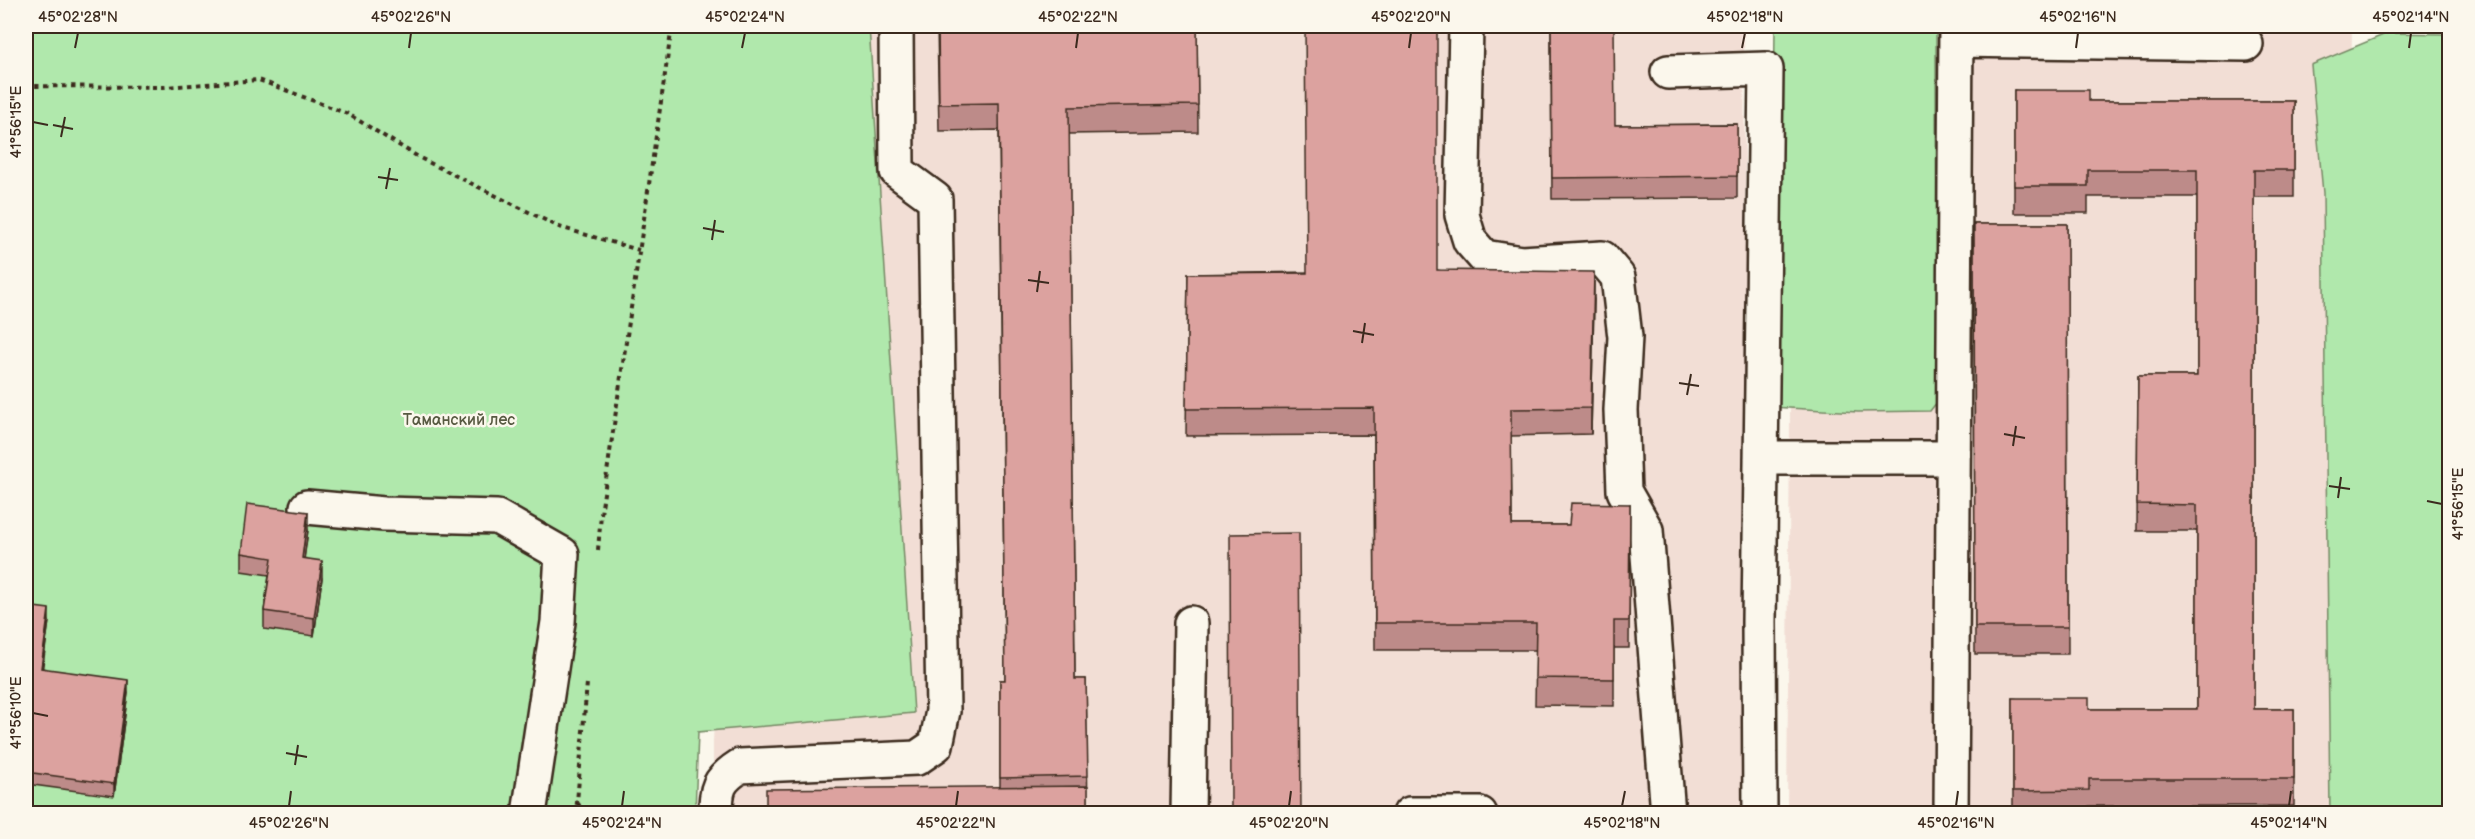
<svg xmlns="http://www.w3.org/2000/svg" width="2475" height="839" font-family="'Balsamiq Sans',sans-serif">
<rect width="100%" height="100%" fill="#fbf7ec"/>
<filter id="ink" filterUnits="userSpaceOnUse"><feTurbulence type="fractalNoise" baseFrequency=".0167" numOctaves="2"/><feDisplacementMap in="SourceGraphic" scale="12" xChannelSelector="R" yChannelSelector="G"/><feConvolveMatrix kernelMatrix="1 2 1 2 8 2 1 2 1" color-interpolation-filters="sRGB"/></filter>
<g filter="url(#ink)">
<path fill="#f2ded5" d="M752 26H1744L1749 813 713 814V742Z
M1793 26H2352L2341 813 1787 814Z"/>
<path fill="#b0e8ac" stroke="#768965" stroke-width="1.5" d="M26 26H869L914 713 698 732 695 813H26Z
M1775 26H1936L1937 402 1930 411 1858 412 1771 407Z
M2388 33 2449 34V813H2330L2323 193 2311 65Z"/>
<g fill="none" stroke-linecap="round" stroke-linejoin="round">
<defs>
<path id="minor" d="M1466 26 1462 215 1470 241 1484 257 1522 263 1602 258 1618 277 1625 337 1621 410 1624 491 1646 530 1668 814
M1956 40 2246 44
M1668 72 1766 69 1759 622 1760 814
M1761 458H1953
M307 507 384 514 497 517 562 554 558 622 529 814
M716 814C716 788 718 780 740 766L917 758 936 745 943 711 935 199 897 171 896 26
M1188 814 1191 623
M1410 814H1480
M1951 814 1956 26"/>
</defs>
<use href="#minor" stroke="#3b2a1e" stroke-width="38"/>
<path stroke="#3b2a1e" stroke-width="4" stroke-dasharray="4.5 4.5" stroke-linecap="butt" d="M26 86 165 87 259 80 348 114 420 158 559 227 639 250
M598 550 601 514 672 26
M578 803 583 814
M576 814 587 683"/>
<use href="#minor" stroke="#fbf7ec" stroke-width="33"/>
</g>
<path fill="#bd8b89" stroke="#3b2a1e" stroke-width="1.5" d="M937 26H1197L1198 132 1069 134 1075 679H1086L1088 813 1000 787V680H1005L999 130 939 131Z
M1551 26 1615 125 1737 124V198L1552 199Z
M2014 90 2089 101H2294V197H2254V709H2294V806H2089V813H2013V698L2089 709H2197V531H2137L2138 376H2197V197H2088V213H2014Z
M1974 224H2067L2068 654H1975Z
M1437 270 1594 299 1591 434 1511 436 1512 525H1569L1630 504 1629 648H1614V706L1535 705 1536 650H1375L1374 435 1186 436 1188 274Z
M308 530 304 558 322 578 314 636 264 629V611L269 575 241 571V553Z
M26 606 49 621 42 668 128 692 114 796 26 784Z"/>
<path fill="#9a716f" stroke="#3b2a1e" stroke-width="1.5" d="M1594 272V299L1591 434V408Z
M308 512V530L302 575V558Z
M322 561V578L314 636V618Z
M49 609V621L41 680V668Z
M128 680V692L114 796V784Z"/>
<path fill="#dca29f" stroke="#3b2a1e" stroke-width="1.5" d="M938 26H1197L1198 105 1069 107 1075 679H1086L1088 776 1000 778V680H1005L999 103 939 104Z
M1305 26H1437V270L1594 272 1591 408 1511 409 1512 525H1569L1571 503 1630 504 1629 621H1614V679L1535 678 1536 623H1375L1374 408 1186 409 1188 274 1307 273Z
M1551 26H1614L1615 125 1737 124V176L1552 178Z
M2014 90H2089V101H2294V170H2254V709H2294V779H2089V790L2013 791V698H2089V709H2197V505L2137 504 2138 376H2197V170H2088V186H2014Z
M1974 224H2067L2068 627H1975Z
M247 504 308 512 302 558 322 561 314 618 264 611 272 558 241 553Z
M1299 533 1301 813H1231L1230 534Z
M26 606 49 609 41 668 128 680 114 784 26 772Z
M1088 786V813H766V789Z"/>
</g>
<path fill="none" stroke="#3b2a1e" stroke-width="2" d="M75 48 78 33M409 48 411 33M742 48 745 33M1076 48 1078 33M1409 48 1411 33M1742 48 1745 33M2076 48 2078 33M2409 48 2411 33M33 122 48 125M53 125 73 129M61 137 65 117M378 177 398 180M386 189 390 168M703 228 724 232M712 240 715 220M1028 280 1049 283M1037 292 1040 271M1353 331 1374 335M1362 343 1365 323M1679 383 1699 386M1687 395 1691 374M2004 434 2025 438M2013 446 2016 426M2329 486 2350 489M2338 498 2341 477M2427 501 2442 504M33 713 48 716M286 753 307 757M295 765 298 745M289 806 291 791M622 806 624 791M956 806 958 791M1289 806 1291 791M1622 806 1625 791M1956 806 1958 791M2289 806 2291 791"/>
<g text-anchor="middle" stroke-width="5" stroke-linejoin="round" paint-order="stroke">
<g font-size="16" fill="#585a42" stroke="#fbf7ec">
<text x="459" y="425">Таманский лес</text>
</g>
</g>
<rect width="2475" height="839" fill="none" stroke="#fbf7ec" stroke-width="66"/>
<rect x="33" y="33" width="2409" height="773" fill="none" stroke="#3b2a1e" stroke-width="2"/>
<g font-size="15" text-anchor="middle" fill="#3b2a1e">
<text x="78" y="22">45°02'28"N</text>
<text x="411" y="22">45°02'26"N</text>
<text x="745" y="22">45°02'24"N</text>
<text x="1078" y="22">45°02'22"N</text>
<text x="1411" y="22">45°02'20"N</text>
<text x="1745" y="22">45°02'18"N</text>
<text x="2078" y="22">45°02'16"N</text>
<text x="2411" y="22">45°02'14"N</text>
<text transform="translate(16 122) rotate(-90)" y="5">41°56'15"E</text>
<text transform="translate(2458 504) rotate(-90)" y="5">41°56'15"E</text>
<text transform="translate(16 713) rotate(-90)" y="5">41°56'10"E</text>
<text x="289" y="828">45°02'26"N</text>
<text x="622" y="828">45°02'24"N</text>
<text x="956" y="828">45°02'22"N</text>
<text x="1289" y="828">45°02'20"N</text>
<text x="1622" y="828">45°02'18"N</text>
<text x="1956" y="828">45°02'16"N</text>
<text x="2289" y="828">45°02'14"N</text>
</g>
</svg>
